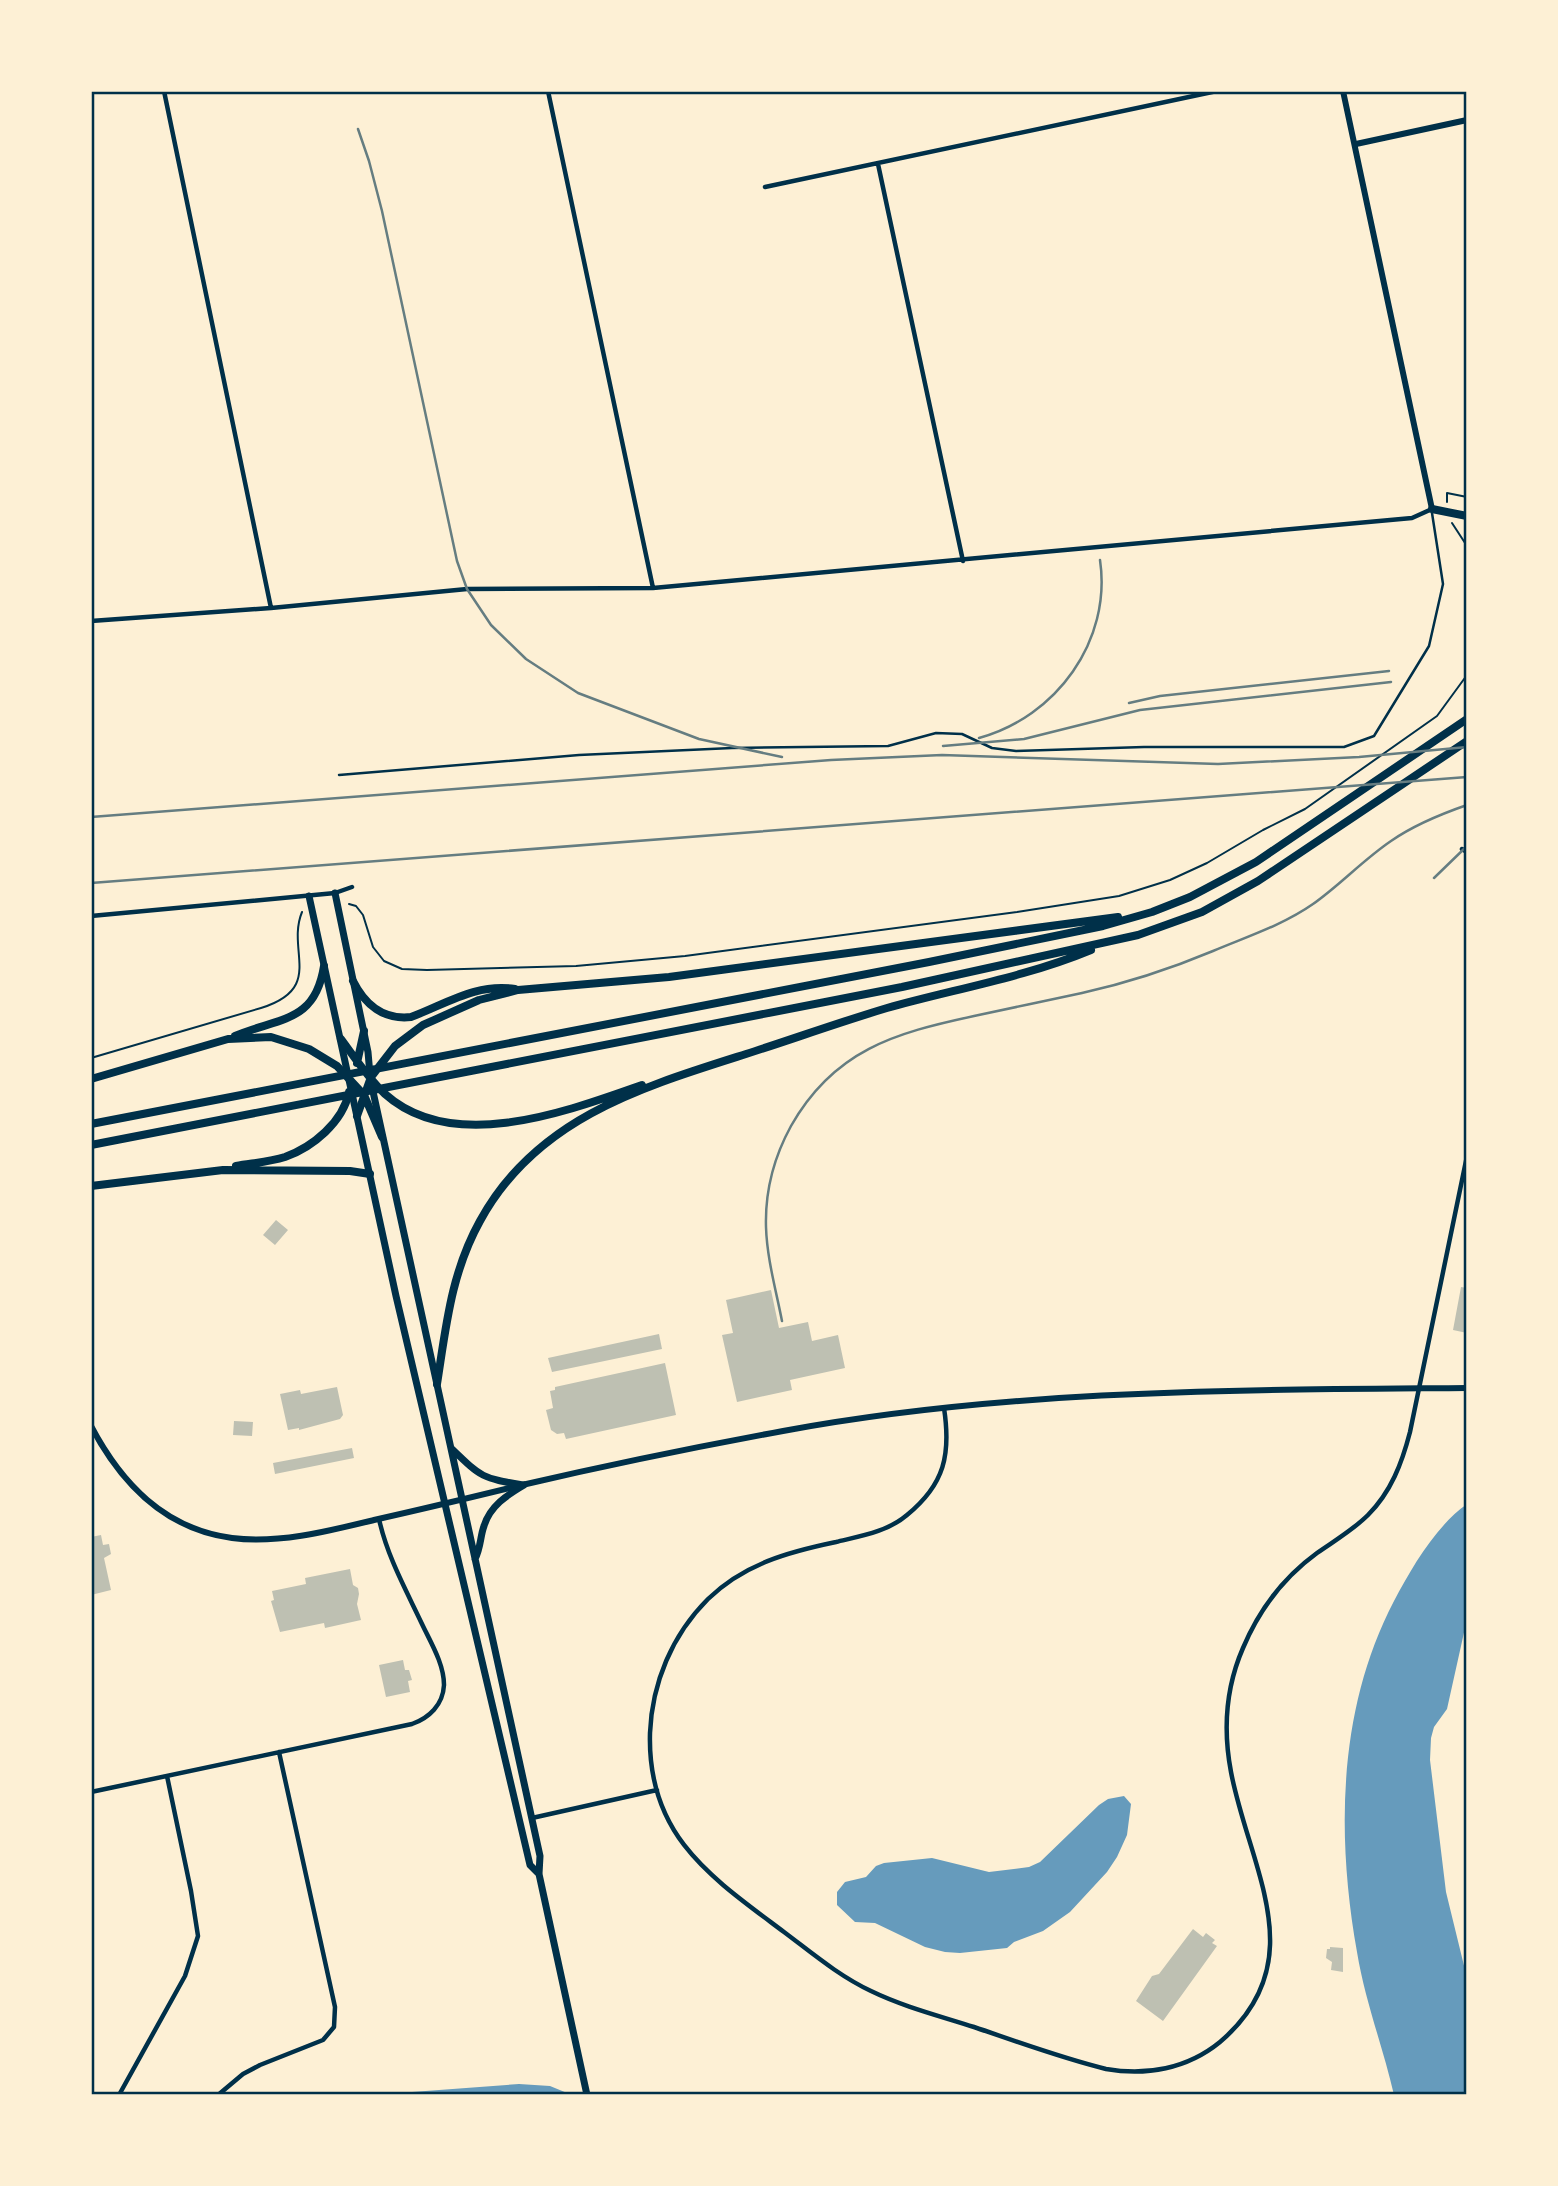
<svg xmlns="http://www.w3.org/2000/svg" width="1558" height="2186" font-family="'Golos Text',sans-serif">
<rect width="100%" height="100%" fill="#fdf0d5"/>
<path fill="#669bbc" d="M1467 1504V1619L1447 1709 1434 1727 1431 1738 1430 1760 1446 1892 1467 1978V2095H1394C1383 2047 1365 2001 1357 1952 1336 1834 1338 1708 1394 1601 1412 1567 1436 1526 1467 1504Z
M1124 1796 1131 1804 1127 1835 1117 1857 1107 1872 1070 1912 1043 1931 1014 1942 1007 1948 960 1953 945 1952 925 1947 875 1923 855 1922 837 1905V1892L845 1882 866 1877 876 1866 884 1863 932 1858 989 1872 1029 1867 1040 1862 1099 1805 1108 1799Z
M519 2084 550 2086 572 2095H403L412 2092Z"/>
<path fill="#bec0b2" d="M276 1220 288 1230 275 1245 263 1235Z
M1461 1287 1467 1288V1333L1453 1330Z
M771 1290 779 1328 808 1322 812 1341 838 1335 845 1368 790 1380 792 1390 737 1402 722 1335 733 1333 726 1300Z
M659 1334 662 1349 552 1372 548 1358Z
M665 1363 676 1415 566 1439 564 1433 557 1434 551 1430 546 1410 553 1408 550 1391 555 1390V1387Z
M337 1387 343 1415 340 1419 299 1430V1428L288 1430 280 1394 300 1390 301 1394Z
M234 1421 253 1422 252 1436 233 1435Z
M352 1448 354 1458 275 1474 273 1463Z
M101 1535 103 1545 109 1544 111 1554 104 1558 111 1590 91 1595V1537Z
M350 1569 353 1585 358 1588 359 1594 357 1604 361 1620 325 1628 324 1623 280 1632 271 1601 274 1600 272 1591 306 1584 305 1578Z
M403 1660 405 1670H409L412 1680 408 1681 410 1692 386 1697 379 1665Z
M1193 1929 1203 1937 1206 1933 1215 1940 1212 1943 1217 1946 1163 2021 1136 2001 1152 1976 1159 1974Z
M1330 1947 1343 1948V1972L1331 1970 1332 1962 1326 1958 1327 1949H1330Z"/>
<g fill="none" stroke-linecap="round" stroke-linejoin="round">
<path stroke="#003049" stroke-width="2" d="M1447 502V493L1467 497
M1452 523 1467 546
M349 904 356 906 363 915 373 947 384 961 402 969 427 970 576 966 685 956 1017 912 1119 896 1170 880 1207 863 1263 830 1305 809 1437 716 1467 675
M91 1058 261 1008C325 988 286 951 302 912"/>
<path stroke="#003049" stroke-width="2.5" d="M339 775 579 755 732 748 888 746 936 733 962 734 992 748 1016 751 1144 747H1344L1374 736 1429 646 1443 584 1432 513"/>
<path stroke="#003049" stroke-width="4.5" d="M164 91 271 608
M548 91 653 588
M878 164 963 561
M765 187 1217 91
M91 621 271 608 467 589 653 588 1412 518 1432 509
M1462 849 1467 852
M91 916 335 893 352 887
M944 1408C951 1454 945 1484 907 1515 887 1532 861 1536 836 1542 788 1552 744 1564 708 1599 672 1635 652 1683 650 1733 647 1836 711 1877 784 1932 812 1953 839 1976 871 1991 904 2007 940 2016 974 2027 1018 2042 1061 2058 1106 2069 1146 2076 1187 2069 1220 2042 1315 1961 1249 1868 1231 1772 1223 1730 1226 1687 1243 1648 1259 1610 1284 1577 1317 1553 1334 1541 1353 1530 1368 1515 1391 1492 1402 1463 1410 1432L1467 1156
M91 1792 412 1724C429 1718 443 1705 444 1685 444 1664 431 1643 422 1624 406 1590 387 1556 379 1519
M532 1818 657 1790
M119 2095 185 1976 198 1936 191 1891 167 1776
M218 2095 243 2074 260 2065 323 2040 334 2027 335 2007 279 1752"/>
<path stroke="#003049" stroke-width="6" d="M1343 91 1432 509
M1356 144 1467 120
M91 1426C121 1483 164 1529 232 1538 278 1544 329 1531 374 1520 423 1509 473 1497 522 1485 608 1465 696 1447 783 1431 1009 1389 1238 1390 1467 1388"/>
<path stroke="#003049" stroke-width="7" d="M335 893 368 1052 370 1075
M309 896 396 1296 530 1865 539 1874
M372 1087 540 1856 539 1874 587 2095
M452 1449C482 1478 482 1478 523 1485
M475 1559C481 1547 480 1537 484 1526 490 1506 507 1495 524 1485"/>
<path stroke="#003049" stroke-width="8" d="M1432 509 1467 516
M353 981C365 1005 384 1020 411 1017 446 1004 476 983 515 989
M235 1036C280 1017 315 1023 324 966
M341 1039C355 1058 368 1078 385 1094 453 1155 568 1111 642 1085
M357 1063 364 1031
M91 1079 228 1039 271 1037 309 1049 337 1066 364 1095 382 1137
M357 1116 371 1077 395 1046 423 1025 479 1000 518 990 669 977 1118 917
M91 1124 929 962 1103 926 1152 912 1190 897 1256 862 1467 719
M91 1145 902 987 1138 935 1202 912 1258 881 1467 741
M236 1166C253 1163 269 1162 285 1157 313 1147 343 1122 349 1092
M91 1186 223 1170 350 1171 370 1174
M437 1384C446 1327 451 1273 480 1221 536 1118 642 1087 746 1054 793 1039 840 1022 887 1008 955 989 1026 977 1091 950"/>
<path stroke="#657d81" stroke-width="2.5" d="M358 129 369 161 382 211 457 561 467 589 491 625 526 659 578 693 699 739 782 757
M1129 703 1160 696 1389 671
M979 738C1056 717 1112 641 1100 560
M943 746 1024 739 1140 710 1391 682
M91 817 831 760 942 755 1218 764 1359 757 1467 747
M1434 878 1467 846
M91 883 1467 777
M782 1321C776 1290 767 1259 766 1227 765 1192 774 1157 791 1126 834 1050 895 1033 974 1016 1010 1008 1046 1001 1082 993 1127 983 1170 969 1213 951 1246 937 1283 925 1313 904 1340 885 1363 860 1391 841 1414 825 1441 814 1467 805"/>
</g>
<rect width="1558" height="2186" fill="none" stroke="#fdf0d5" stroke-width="186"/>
<rect x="93" y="93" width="1372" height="2000" fill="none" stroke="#003049" stroke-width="2.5"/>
</svg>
